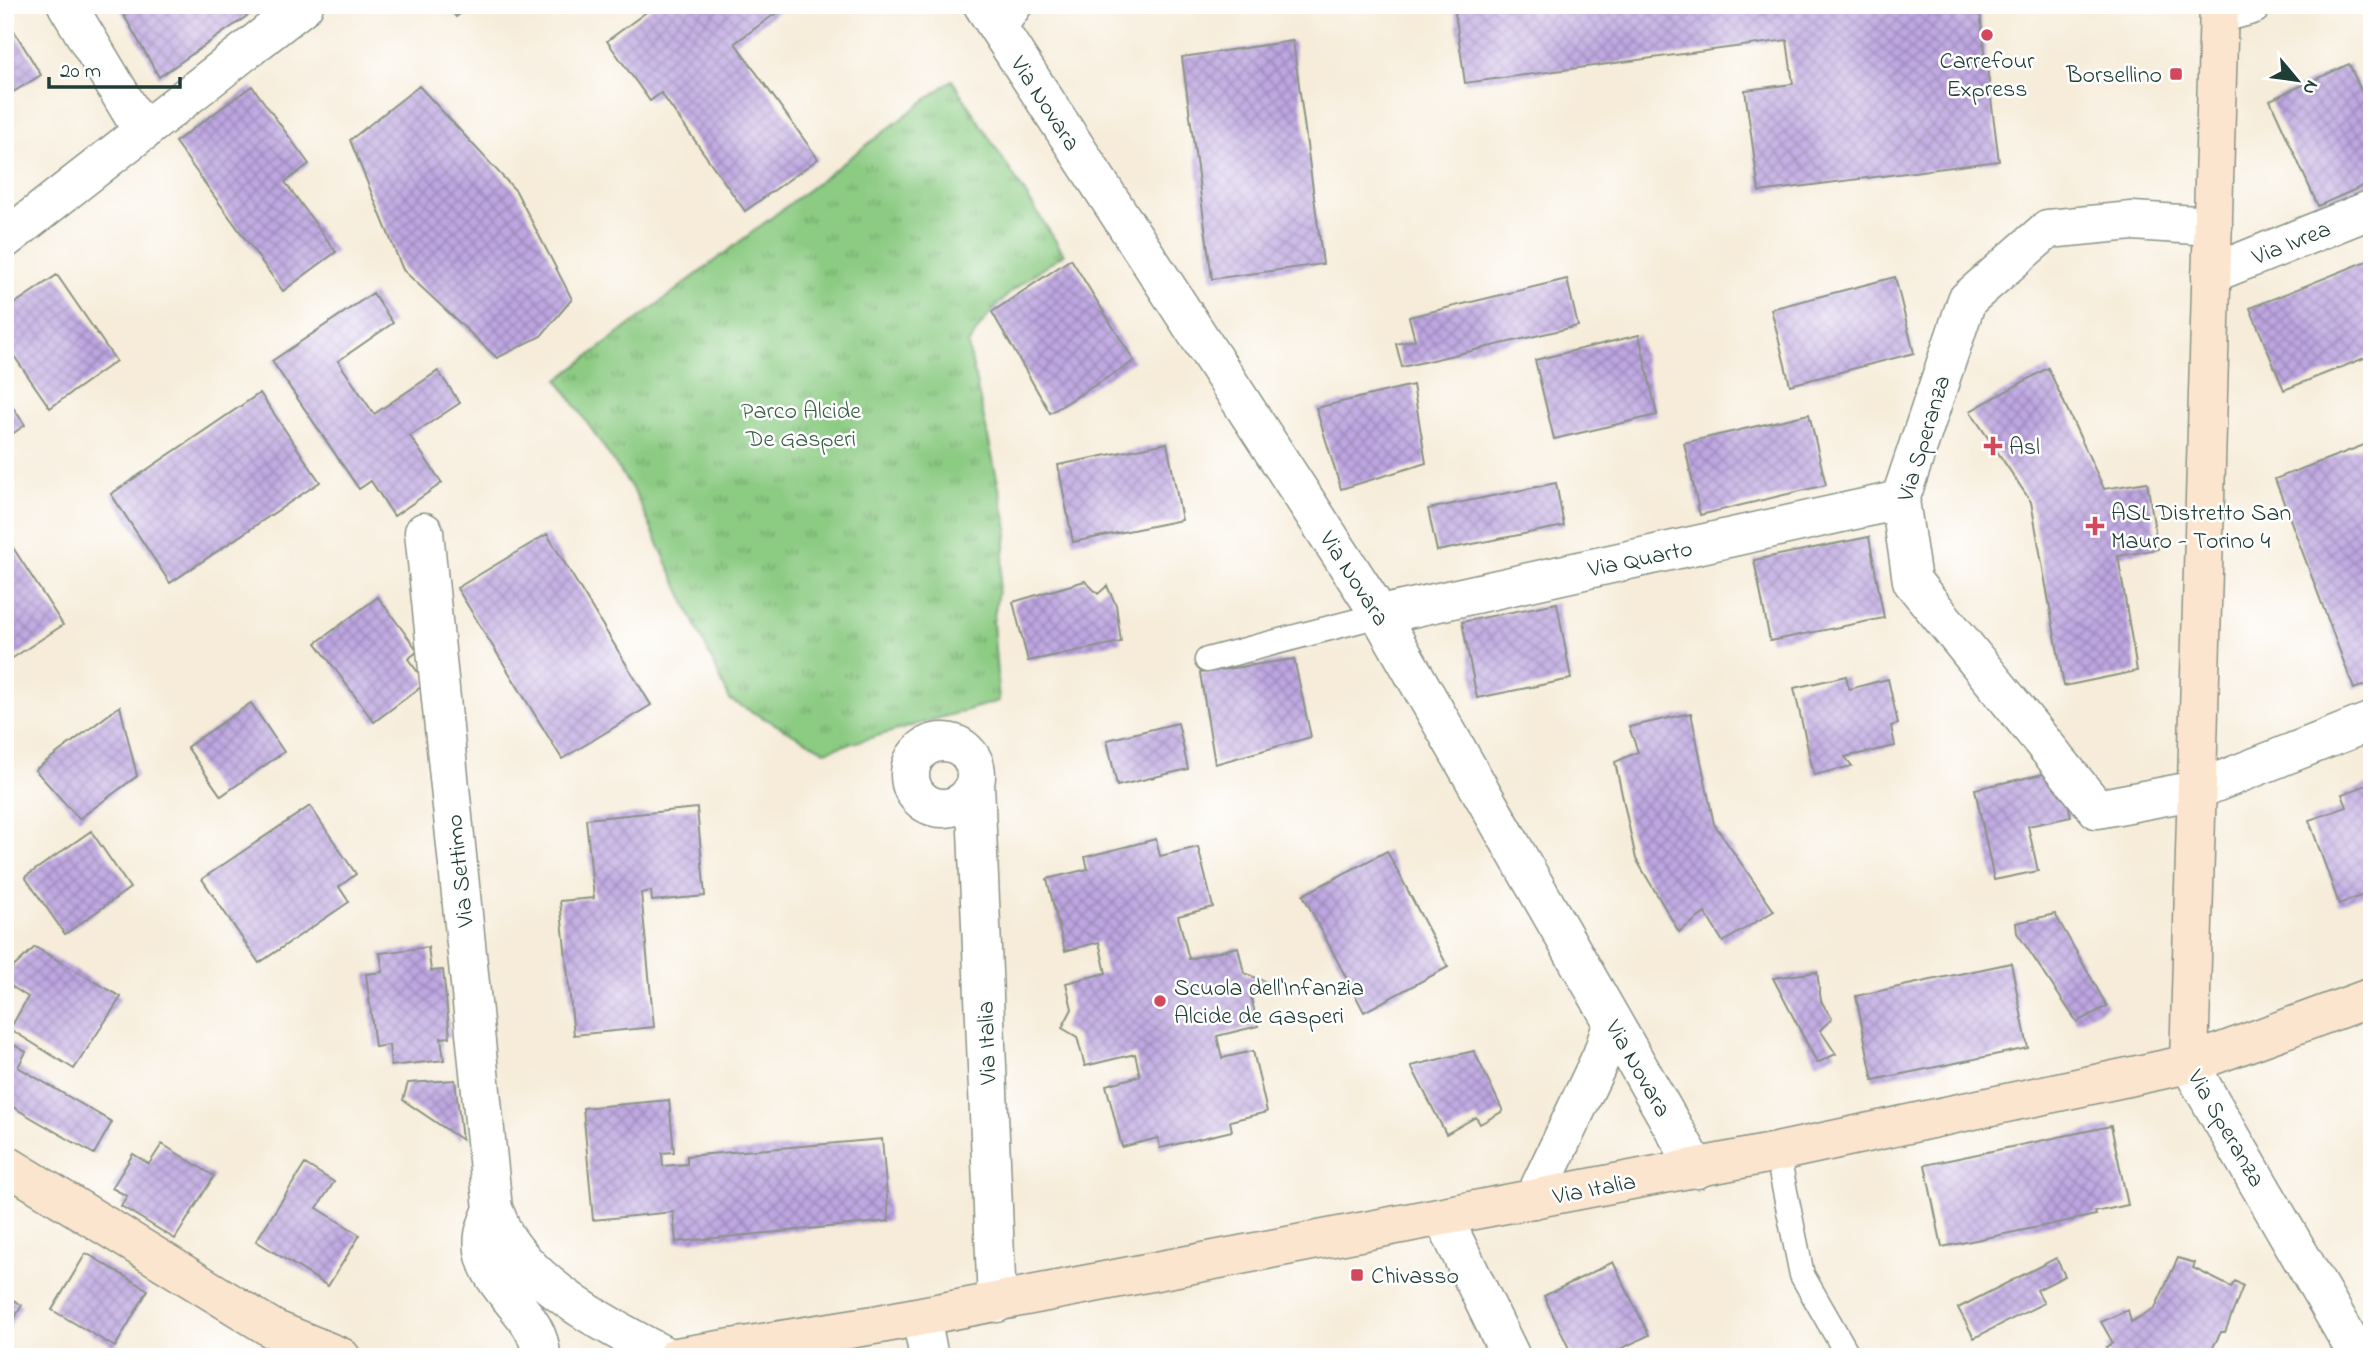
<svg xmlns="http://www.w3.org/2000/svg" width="2377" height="1362" font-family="'Indie Flower',sans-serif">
<defs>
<pattern id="park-tufts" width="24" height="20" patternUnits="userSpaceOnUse" patternTransform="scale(1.75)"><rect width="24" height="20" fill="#8bcb82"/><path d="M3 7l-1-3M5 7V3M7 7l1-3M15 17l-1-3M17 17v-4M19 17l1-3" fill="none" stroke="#71a66b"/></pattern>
<pattern id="building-cross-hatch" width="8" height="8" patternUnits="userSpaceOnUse" patternTransform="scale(1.75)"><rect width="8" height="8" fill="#bea6e1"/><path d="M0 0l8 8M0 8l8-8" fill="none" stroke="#9a88b7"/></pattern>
</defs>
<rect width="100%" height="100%" fill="#fff"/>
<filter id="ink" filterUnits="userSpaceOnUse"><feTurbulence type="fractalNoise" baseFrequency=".0143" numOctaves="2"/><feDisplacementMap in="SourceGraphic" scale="14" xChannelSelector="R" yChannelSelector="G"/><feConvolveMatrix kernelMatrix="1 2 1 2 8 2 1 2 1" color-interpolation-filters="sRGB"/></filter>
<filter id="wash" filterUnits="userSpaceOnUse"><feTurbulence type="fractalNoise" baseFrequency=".00686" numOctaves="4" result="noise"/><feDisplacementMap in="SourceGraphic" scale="28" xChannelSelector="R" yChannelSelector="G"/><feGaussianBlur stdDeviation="1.57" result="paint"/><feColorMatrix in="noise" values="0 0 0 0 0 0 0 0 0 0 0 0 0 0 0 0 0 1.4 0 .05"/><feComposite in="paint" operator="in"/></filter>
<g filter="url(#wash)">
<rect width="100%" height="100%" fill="#f6ecd9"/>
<path fill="url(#park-tufts)" stroke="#55845b" stroke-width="2" d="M952 80 1064 254C1020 283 996 299 968 345L1008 529 993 623 999 701 825 751 730 700 635 493 558 380Z"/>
<g id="blocks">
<path fill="url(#building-cross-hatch)" d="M118 5H263L159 77Z
M447 5H471L456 17Z
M656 5H787L735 43 818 159 745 211 661 93 650 101 607 41Z
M1333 5H1363V7L1333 11Z
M1454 5H1979L1999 161 1759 192 1745 90 1793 84 1787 40 1465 83Z
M5 16 41 75 5 97Z
M1293 41 1323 264 1212 279 1182 57Z
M2349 64 2372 115V182L2318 206 2270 100Z
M252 86 309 164 285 182 336 252 283 291 175 142Z
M419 86 516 191 572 299 541 336 497 358 403 270 350 140Z
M1071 259 1134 361 1050 413 992 312Z
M2372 259V355L2284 390 2250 308Z
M57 275 116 361 50 408 5 343V310Z
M1895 277 1914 353 1790 385 1771 309Z
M1567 279 1578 326 1402 367 1396 344 1415 340 1409 317Z
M373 293 393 323 338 361 374 414 438 371 460 403 410 436 442 483 394 516 371 481 359 489 272 361Z
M1639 335 1657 415 1554 439 1535 360Z
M2048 368 2104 489 2147 482 2158 549 2118 556 2137 671 2064 686 2031 502 1970 411Z
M1413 385 1426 463 1341 489 1316 408Z
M260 393 320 482 170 583 111 494Z
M5 396 25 425 5 439Z
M1809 414 1826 485 1700 515 1684 443Z
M2372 442V682L2354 689 2275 479Z
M1167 443 1182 520 1073 542 1058 465Z
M1556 483 1564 526 1437 551 1428 509Z
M547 534 651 705 562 759 457 588Z
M1869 537 1884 618 1770 641 1754 560Z
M10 543 63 625 5 663V547Z
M1085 581 1098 594 1107 586 1116 605 1121 642 1028 661 1013 602Z
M378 597 418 651 408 659 426 683 374 722 316 643Z
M1557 603 1571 679 1477 698 1462 622Z
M1294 659 1311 737 1215 764 1200 673Z
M1846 676 1849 689 1888 679 1898 724 1891 726 1895 746 1845 757 1852 766 1814 775 1794 688Z
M251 703 284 752 221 796 187 747Z
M120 706 137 776 79 819 35 770Z
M1691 713 1714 824 1774 911 1723 942 1705 913 1679 932 1636 859 1615 762 1638 752 1629 727Z
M1178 723 1188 769 1117 786 1107 740Z
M2061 770 2071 817 2028 826 2038 871 1994 880 1975 789Z
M2370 784 2372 892 2339 904 2309 820 2347 807 2342 794Z
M310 806 356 874 339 887 349 902 259 963 202 879Z
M697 808 705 896 652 901 651 891 641 893 654 1027 574 1035 560 901 594 898 586 819Z
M91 831 130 888 65 934 25 877Z
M1156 839 1160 856 1198 847 1213 907 1178 916 1189 959 1238 947 1244 973 1269 983 1251 997 1258 1026 1217 1036 1222 1058 1253 1051 1267 1112 1230 1121 1232 1131 1160 1148 1158 1138 1122 1147 1106 1085 1140 1076 1135 1054 1085 1066 1077 1037 1062 1028 1072 1009 1066 983 1106 973 1099 942 1065 951 1047 879 1088 869 1085 857Z
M1387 851 1448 967 1364 1012 1303 895Z
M2055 914 2107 1006 2077 1022 2017 933 2016 923Z
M35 947 121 997 74 1069 10 1029 28 997 5 982V975Z
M428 947 431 971 443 970 450 1037 441 1038 444 1060 391 1066 389 1045 375 1047 366 974 383 972 380 953Z
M2011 963 2028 1048 1873 1080 1856 996Z
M1817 972 1821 1001 1832 1019 1820 1030 1836 1054 1817 1063 1773 978Z
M5 1040 26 1052 18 1067 112 1122 94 1154 11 1106 5 1116Z
M1474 1051 1503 1111 1480 1124 1476 1117 1446 1134 1411 1066Z
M455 1080 462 1140 403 1100 408 1083Z
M669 1100 674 1152 662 1153 663 1166 687 1164V1156L882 1139 889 1221 676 1242 673 1212 593 1220 583 1108Z
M2111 1126 2128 1205 2095 1212 2096 1215 1942 1247 1925 1165Z
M162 1144 214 1176 175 1239 121 1206 127 1196 112 1188 133 1154 149 1164Z
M305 1164 334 1182 317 1208 360 1235 328 1286 256 1241Z
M86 1253 148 1290 115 1347 52 1310Z
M2056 1258 2065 1276 2037 1290 2044 1303 1974 1338 1958 1308Z
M2178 1258 2195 1263 2193 1268 2231 1287 2235 1281 2243 1286 2225 1332H2221L2208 1357H2112L2106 1347 2113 1343 2101 1322 2128 1310 2131 1322 2155 1308Z
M1613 1262 1649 1335 1604 1357H1573L1544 1296Z
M5 1295 22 1305 5 1335Z"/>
</g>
</g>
<g filter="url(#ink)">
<use href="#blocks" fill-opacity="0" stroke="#8a9486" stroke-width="2"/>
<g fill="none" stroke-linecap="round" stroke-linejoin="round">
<defs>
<path id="lane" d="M1001 34 1021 5
M1207 660 1380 615
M1777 1152 1802 1275 1849 1357"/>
<path id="street" d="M67 5 143 132
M983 5 1380 615 1697 1169
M2219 14 2252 5
M2213 226 2132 221 2048 229 1967 300 1900 500 1912 581 2097 809 2197 790 2372 721
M5 239 304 5
M2211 274 2372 209
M424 532 493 1209C498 1219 501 1230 507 1239 542 1293 612 1328 667 1357
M1380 615 1900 500
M910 775a33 33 0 1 1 66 0a33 33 0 1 1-66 0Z
M975 783 997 1303
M2189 1064 2359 1357
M1534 1199 1602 1055 1613 1022
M493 1209C490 1217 485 1227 484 1235 477 1286 541 1310 541 1357
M1443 1217 1511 1357
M921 1317 929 1357"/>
<path id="secondary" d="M2189 1064 2219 5
M5 1164 273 1329 341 1357
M676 1357 880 1324 1777 1152 2189 1064 2372 997"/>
</defs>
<use href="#lane" stroke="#8a9486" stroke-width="27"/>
<use href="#street" stroke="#8a9486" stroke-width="41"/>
<use href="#secondary" stroke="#8a9486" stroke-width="41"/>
<use href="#lane" stroke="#fff" stroke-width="24"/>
<use href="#street" stroke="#fff" stroke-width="38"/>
<use href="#secondary" stroke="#fce5cf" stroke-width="38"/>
</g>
</g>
<g fill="#d1495b" stroke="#fff" stroke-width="2.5">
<circle cx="1987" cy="35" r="7"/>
<rect x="2169" y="67" width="14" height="14" rx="3.5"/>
<path d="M1989.5 435.5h7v7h7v7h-7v7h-7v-7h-7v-7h7z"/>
<path d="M2091.5 515.5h7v7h7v7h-7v7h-7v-7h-7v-7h7z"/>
<circle cx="1160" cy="1001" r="7"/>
<rect x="1350" y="1268" width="14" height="14" rx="3.5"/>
</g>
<g text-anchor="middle" stroke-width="5" stroke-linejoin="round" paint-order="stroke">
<g font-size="24" fill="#1f3d34" stroke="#fff" text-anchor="start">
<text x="1987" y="68" text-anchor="middle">Carrefour<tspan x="1987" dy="28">Express</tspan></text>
<text x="2162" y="82" text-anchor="end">Borsellino</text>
<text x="2009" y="454">Asl</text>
<text x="2111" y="520">ASL Distretto San<tspan x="2111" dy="28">Mauro - Torino 4</tspan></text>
<text x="1174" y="995">Scuola dell'Infanzia<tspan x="1174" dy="28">Alcide de Gasperi</tspan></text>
<text x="1371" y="1283">Chivasso</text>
</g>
<g font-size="24" fill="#1f3d34" stroke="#fff">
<text transform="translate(1046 103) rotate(57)" y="8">Via Novara</text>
<text transform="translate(2291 242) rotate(-22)" y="8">Via Ivrea</text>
<text transform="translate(1923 438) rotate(-73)" y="8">Via Speranza</text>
<text transform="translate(1640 558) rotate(-12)" y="8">Via Quarto</text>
<text transform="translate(1355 578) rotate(57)" y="8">Via Novara</text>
<text transform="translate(459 871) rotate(-96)" y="8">Via Settimo</text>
<text transform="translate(986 1043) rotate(-92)" y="8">Via Italia</text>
<text transform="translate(1639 1068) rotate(60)" y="8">Via Novara</text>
<text transform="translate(2227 1128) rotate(60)" y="8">Via Speranza</text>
<text transform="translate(1594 1188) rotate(-11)" y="8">Via Italia</text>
</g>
<g font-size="24" fill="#3a6048" stroke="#fff">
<text x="801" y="418">Parco Alcide<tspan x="801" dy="28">De Gasperi</tspan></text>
</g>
</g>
<rect width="2377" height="1362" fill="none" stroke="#fff" stroke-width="28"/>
<g transform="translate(2297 80) rotate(119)" stroke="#ffffff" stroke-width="5" paint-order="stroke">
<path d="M0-5L12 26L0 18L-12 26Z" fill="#1f3d34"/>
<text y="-10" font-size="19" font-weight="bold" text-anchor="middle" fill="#1f3d34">N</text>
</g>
<path d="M49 77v10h131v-10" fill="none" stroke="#1f3d34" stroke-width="3.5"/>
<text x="60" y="77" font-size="21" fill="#1f3d34" stroke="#ffffff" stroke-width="5" paint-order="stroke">20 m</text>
</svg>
